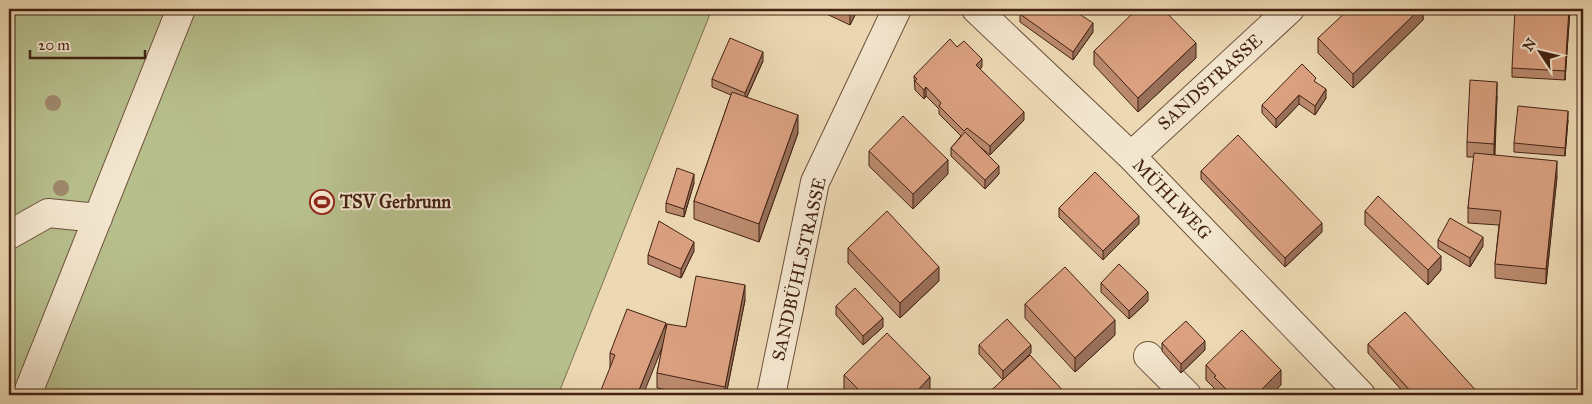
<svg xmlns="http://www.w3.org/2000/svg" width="1592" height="404" font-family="'IM FELL Great Primer',serif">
<rect width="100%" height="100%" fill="#ecd8b3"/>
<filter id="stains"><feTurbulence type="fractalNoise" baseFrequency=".004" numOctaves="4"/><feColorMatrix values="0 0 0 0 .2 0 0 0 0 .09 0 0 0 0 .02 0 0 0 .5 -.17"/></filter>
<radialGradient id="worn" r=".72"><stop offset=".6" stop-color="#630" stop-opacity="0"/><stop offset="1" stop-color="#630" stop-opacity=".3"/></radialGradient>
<path fill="#b7bf8d" stroke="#7d7050" d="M9 9H712L558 395H9Z"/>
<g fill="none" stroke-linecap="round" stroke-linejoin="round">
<defs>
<path id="minor" d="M976 9 1131 156 1361 395
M1131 156 1290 9
M9 235 48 213 98 218
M1148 356 1187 395
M27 395 181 9
M771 395 815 182 897 9"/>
</defs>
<use href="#minor" stroke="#6d503b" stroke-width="30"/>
<use href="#minor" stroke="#f3e6ce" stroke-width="28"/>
</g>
<g fill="#9f896c">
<circle cx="53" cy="103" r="8"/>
<circle cx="61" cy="188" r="8"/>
</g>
<path fill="#bb8a6e" stroke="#432213" d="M816 9H858L850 25Z
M1423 9V20L1353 88 1318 53V38Z
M1570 9 1565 80 1512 77V68Z
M1020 14 1093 32 1073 60 1020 22Z
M957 47 982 67 980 69 1024 120 990 155 980 147 999 174 985 189 951 156V148L961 136 939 114V109L926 96 924 99 915 90 914 76Z
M1094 51 1196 58 1138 112 1094 65Z
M763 61 747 97 798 133 759 242 694 219V201L731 95 712 87V79Z
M1316 82 1326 98 1315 115 1299 104 1276 128 1262 113V105Z
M1497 96 1495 155 1557 176 1546 284 1495 278V264L1499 225 1468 223V208L1474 157H1467V142Z
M1568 120 1565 156 1514 152V143Z
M869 151 948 174 913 209 869 166Z
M1201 171 1322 232 1285 267 1201 179Z
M694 183 684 217 666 212V203Z
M1059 208 1139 224 1103 260 1059 217Z
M1365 211 1441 270 1428 285 1365 225Z
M1438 240 1483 246 1470 267 1438 248Z
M848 248 939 281 900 318 848 263Z
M694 251 681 278 648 264V255Z
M1101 283 1148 301 1129 319 1101 292Z
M745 300 726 395H693L657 388V373L662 349 610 368V353L666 326 686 327Z
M1025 304 1115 335 1075 372 1025 318Z
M836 306 883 327 863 345 836 315Z
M1162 343 1205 350 1181 373 1162 351Z
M1368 344 1480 395H1406L1368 353Z
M979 345 1031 353 1003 380 979 354Z
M1206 365 1281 385 1271 395H1217L1214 392V388L1206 380Z
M844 375 930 392 927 395H850L844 390Z"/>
<path fill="#99705a" stroke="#432213" d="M850 9H858L850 25Z
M1420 9H1423V20L1353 88V74Z
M1569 9H1570L1565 80V71Z
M1093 23V32L1073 60V52Z
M1196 43V58L1138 112V98Z
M763 52V61L745 101V93Z
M982 59V67L976 74V65Z
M1497 82V96L1494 158V144Z
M926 87V96L924 99V90Z
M1326 89V98L1315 115V106Z
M1299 95V104L1276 128V119Z
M1568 111V120L1565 156V148Z
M1024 112V120L990 155V146Z
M798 115V133L759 242V224Z
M948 160V174L913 209V194Z
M1557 161V176L1546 284V269Z
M999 166V174L985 189V180Z
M694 174V183L684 217V209Z
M1139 216V224L1103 260V251Z
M1322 223V232L1285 267V258Z
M1483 237V246L1470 267V258Z
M694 242V251L681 278V269Z
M1441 256V270L1428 285V270Z
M939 267V281L900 318V303Z
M745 285V300L726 395H725V387Z
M1148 292V301L1129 319V311Z
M883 318V327L863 345V336Z
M1115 320V335L1075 372V358Z
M666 323V338L643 395H637Z
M1205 341V350L1181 373V364Z
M1031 345V353L1003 380V371Z
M1281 370V385L1271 395H1256Z
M930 377V392L927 395H917V391Z"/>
<path fill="#daa080" stroke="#432213" d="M1024 9H1072L1093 23 1073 52 1020 14Z
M1137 9H1163L1196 43 1138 98 1094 51Z
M1349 9H1420L1353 74 1318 38Z
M1515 9H1569L1565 71 1512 68Z
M730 38 763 52 745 93 712 79Z
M950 39 957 47 964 41 982 59 976 65 1024 112 990 146 967 128 964 131 939 106 941 103 926 87 924 90 915 81 917 79 914 76Z
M1302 64 1316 78 1314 81 1326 89 1315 106 1299 95 1276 119 1262 105Z
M1470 80 1497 82 1494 144 1467 142Z
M732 92 798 115 759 224 694 201Z
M1518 106 1568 111 1565 148 1514 143Z
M903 116 948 160 913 194 869 151Z
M965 132 999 166 985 180 951 148Z
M1238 135 1322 223 1285 258 1201 171Z
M1474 153 1557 161 1546 269 1495 264 1501 211 1468 208Z
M677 168 694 174 684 209 666 203Z
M1095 172 1139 216 1103 251 1059 208Z
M1378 196 1441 256 1428 270 1365 211Z
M887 211 939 267 900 303 848 248Z
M1450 218 1483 237 1470 258 1438 240Z
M659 221 694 242 681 269 648 255Z
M1119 264 1148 292 1129 311 1101 283Z
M1065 267 1115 320 1075 358 1025 304Z
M696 276 745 285 725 387 657 373 667 324 686 327Z
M855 288 883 318 863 336 836 306Z
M627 309 666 323 637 395H599L615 355 610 353Z
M1405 312 1480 395H1414L1368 344Z
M1007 319 1031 345 1003 371 979 345Z
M1186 321 1205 341 1181 364 1162 343Z
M1242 330 1281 370 1256 395H1235L1230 390 1229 392 1214 377 1216 376 1206 365Z
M887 333 930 377 917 391 921 395H864L844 375Z
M1030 355 1067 395H986Z"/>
<defs>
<symbol id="stadium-ring" viewBox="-11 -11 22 22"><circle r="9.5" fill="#f3e6ce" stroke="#8f2418" stroke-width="1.5"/><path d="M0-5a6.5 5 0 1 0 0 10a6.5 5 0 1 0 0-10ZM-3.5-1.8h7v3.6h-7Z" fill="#8f2418"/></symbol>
</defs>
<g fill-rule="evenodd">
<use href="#stadium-ring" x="308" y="188" width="28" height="28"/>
</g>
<g text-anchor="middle" stroke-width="4" stroke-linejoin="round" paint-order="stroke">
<g font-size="18" fill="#432213" stroke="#f3e6ce">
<text transform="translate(1210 82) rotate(-42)" y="6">SANDSTRASSE</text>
<text transform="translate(1172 199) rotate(46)" y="6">MÜHLWEG</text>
<text transform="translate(799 269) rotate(-77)" y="6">SANDBÜHLSTRASSE</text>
</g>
<g font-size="18" font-weight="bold" fill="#432213" stroke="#f3e6ce" text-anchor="start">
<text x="340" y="208">TSV Gerbrunn</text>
</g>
</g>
<rect width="1592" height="404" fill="none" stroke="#ecd8b3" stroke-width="30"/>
<rect x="10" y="10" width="1572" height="384" fill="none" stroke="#432213" stroke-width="2.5"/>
<rect x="15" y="15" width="1562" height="374" fill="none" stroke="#432213"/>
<g transform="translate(1540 52) rotate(305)" stroke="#f3e6ce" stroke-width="4" paint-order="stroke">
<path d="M0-4L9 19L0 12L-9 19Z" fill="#432213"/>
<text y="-8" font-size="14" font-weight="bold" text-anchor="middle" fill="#432213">N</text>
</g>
<path d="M30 50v8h115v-8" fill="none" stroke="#432213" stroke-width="2.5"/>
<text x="38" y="50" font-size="15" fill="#432213" stroke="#f3e6ce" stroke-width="4" paint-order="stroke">20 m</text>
<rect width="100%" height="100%" filter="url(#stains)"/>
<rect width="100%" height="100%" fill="url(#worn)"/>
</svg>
